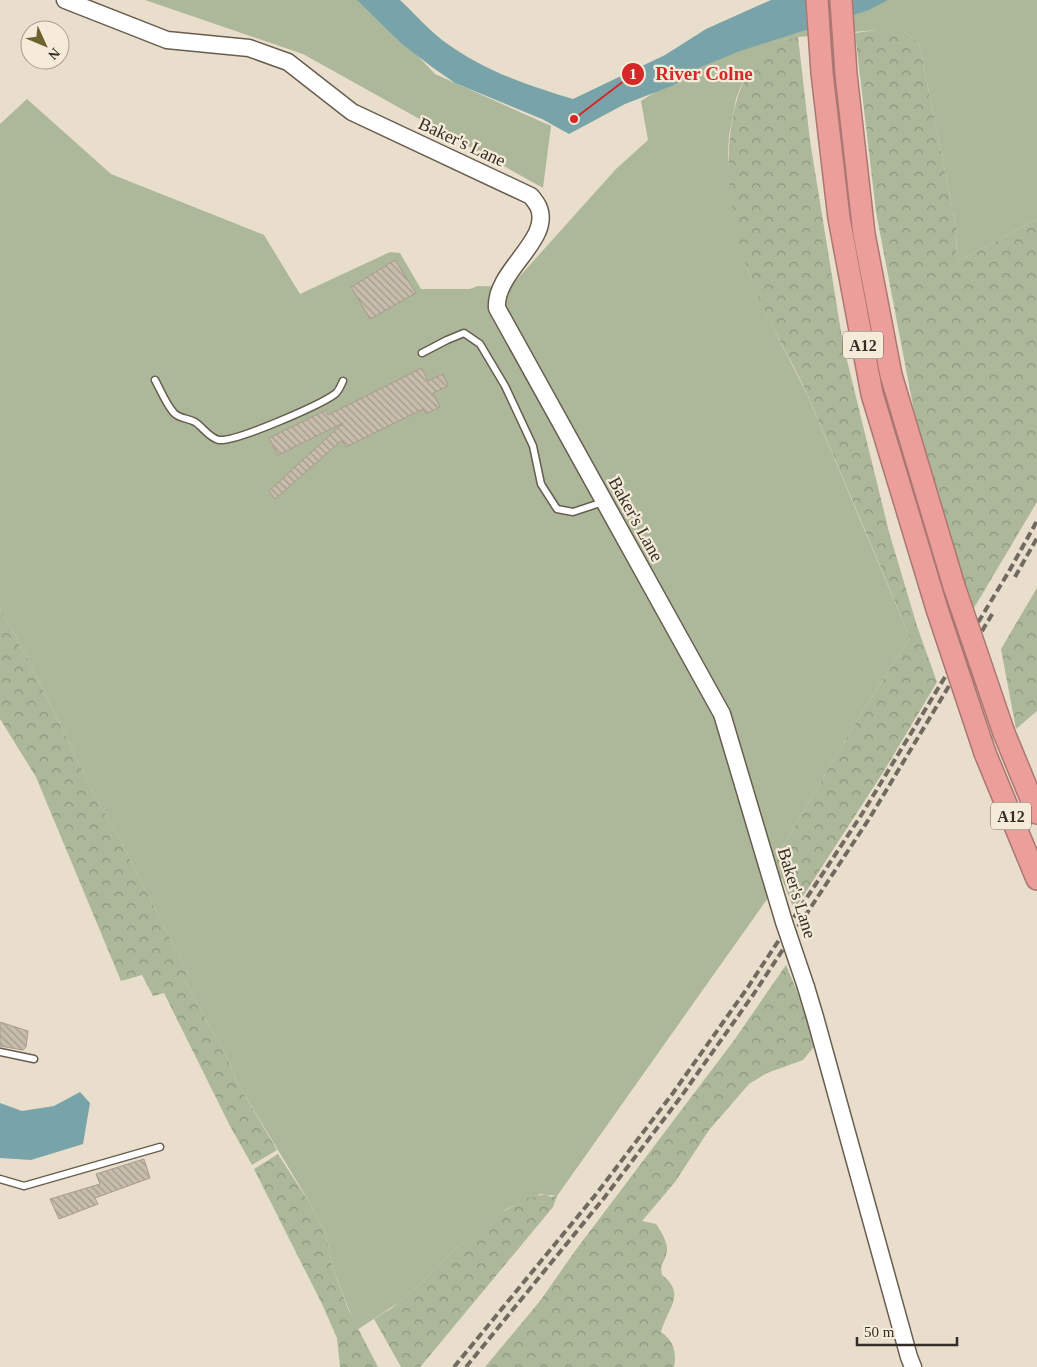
<svg xmlns="http://www.w3.org/2000/svg" width="1037" height="1367" font-family="Georgia,serif">
<defs>
<pattern id="forest-crowns" width="20" height="18" patternUnits="userSpaceOnUse" patternTransform="scale(1.25)"><rect width="20" height="18" fill="#adb89a"/><path d="M2 6a3 3 0 1 1 6 0M12 15a3 3 0 1 1 6 0" fill="none" stroke="#8d967e"/></pattern>
<pattern id="building-back-hatch" width="6" height="6" patternUnits="userSpaceOnUse" patternTransform="scale(1.25)"><rect width="6" height="6" fill="#c8bdac"/><path d="M-1 5l2 2M0 0l6 6M5-1l2 2" fill="none" stroke="#a39a8c"/></pattern>
</defs>
<rect width="100%" height="100%" fill="#e9ddcc"/>
<path fill="#adb89a" d="M145 0H365L435 74 551 126 543 188 303 54Z
M823 0H1037V219L957 262 956 226 919 43 902 30H876L798 37 773 42 772 51 742 84 736 99 729 136 728 154 730 186 734 218 748 271 765 312 808 396 910 638 859 717 775 860 782 878 557 1196 541 1194 507 1209 461 1244 435 1268 419 1285 398 1303 357 1330 333 1269 326 1235 311 1205 237 1082 229 1062 183 977H190L120 840 94 794 27 657 20 648 18 640 0 609V124L27 99 111 174 264 235 300 294 390 252 400 253 421 289H470L478 286 510 287 616 169 648 140 641 101 750 31Z"/>
<path fill="url(#forest-crowns)" d="M876 30H902L919 43 956 226 957 262 1037 219V502L974 608 958 567 914 411 876 212 855 33Z
M798 37 810 141 843 344 889 532 917 626 937 682 884 771 794 910 775 860 859 717 910 638C877 558 843 478 809 398 796 369 780 342 766 314 737 254 720 182 733 116 739 88 747 67 772 51V42Z
M1037 588V711L1016 729 1001 649Z
M0 609 18 640 20 648 27 657 94 794 120 840 190 977H183L229 1062 237 1082 277 1150 252 1165 230 1126 164 993 153 996 142 975 121 981 36 777 0 719Z
M786 965 818 1042 803 1060 767 1073 749 1084 709 1130 675 1182 642 1221 656 1224C662 1233 670 1245 666 1255 663 1265 660 1264 662 1275 687 1294 667 1309 661 1332 673 1340 677 1352 674 1367H485L540 1301 575 1251 735 1039Z
M278 1154 311 1205 326 1235 333 1269 349 1311 378 1367H340L337 1338 322 1304 254 1169Z
M546 1194 551 1197 557 1196 553 1207 421 1366 420 1367H401L374 1319 392 1308 419 1285 435 1268 461 1244 501 1213 528 1198Z"/>
<path fill="#78a4a9" d="M357 0H400C414 13 427 28 442 40 482 70 526 85 573 99L665 55 706 29 771 0H888L869 10 740 51 701 67 674 85 625 104 569 134 542 119 455 83 432 67 402 44Z
M80 1092 90 1103 83 1144 31 1160 0 1158V1103L22 1111 54 1106Z"/>
<path fill="url(#building-back-hatch)" stroke="#a89d8d" d="M395 260 416 293 370 319 351 287Z
M422 368 428 381 443 374 448 386 433 393 440 407 426 414 423 409 346 447 342 440 275 499 269 491 343 423 278 455 269 438 326 410 328 415Z
M0 1022 28 1031 26 1047 23 1050 0 1046Z
M144 1159 150 1178 95 1198 98 1204 59 1219 50 1199 100 1184 96 1174Z"/>
<g fill="none" stroke-linecap="round" stroke-linejoin="round">
<defs>
<path id="lane" d="M422 353 447 340 464 333 480 344 505 386 533 446 541 484 557 509 573 512 603 502
M155 380C161 391 166 404 174 413 180 419 188 418 195 422 203 427 209 438 219 440 236 442 320 405 335 394 339 391 341 385 343 381
M0 1052 34 1059
M0 1179 24 1186 160 1147"/>
<path id="secondary" d="M65 0 167 40 249 48 288 62 352 112 531 196C533 199 536 202 538 206 554 239 494 271 497 308L722 714 784 922
M806 987 815 1017 909 1357 913 1367"/>
<path id="highway" d="M817 0 822 73 839 218 872 394 937 609
M841 0 846 74 864 234 891 375 954 586
M1004 733 1037 813
M985 753 1037 879"/>
</defs>
<use href="#lane" stroke="#685e4f" stroke-width="9"/>
<use href="#secondary" stroke="#685e4f" stroke-width="19"/>
<use href="#highway" stroke="#aa7772" stroke-width="24"/>
<use href="#lane" stroke="#fff" stroke-width="6"/>
<use href="#secondary" stroke="#fff" stroke-width="16"/>
<use href="#highway" stroke="#eb9e9a" stroke-width="21"/>
<path stroke="#716a60" stroke-width="4" stroke-dasharray="8 4" stroke-linecap="butt" d="M1015 577 1037 538
M454 1367 597 1193 673 1093 746 990 862 814 1008 573 1037 521
M466 1367 604 1198 680 1098 753 995 869 819 994 611"/>
<defs>
<path id="secondary-bridge" d="M784 922 806 987"/>
<path id="highway-bridge" d="M954 586 1004 733
M937 609 985 753"/>
</defs>
<use href="#secondary-bridge" stroke="#685e4f" stroke-width="19" stroke-linecap="butt"/>
<use href="#highway-bridge" stroke="#aa7772" stroke-width="24" stroke-linecap="butt"/>
<use href="#secondary-bridge" stroke="#fff" stroke-width="16"/>
<use href="#highway-bridge" stroke="#eb9e9a" stroke-width="21"/>
</g>
<g text-anchor="middle" stroke-width="4.5" stroke-linejoin="round" paint-order="stroke">
<g fill="#f6ebd9" stroke="#6d675c" stroke-width="1">
<rect x="843" y="331.5" width="40" height="27" rx="4"/>
<rect x="991" y="802.5" width="40" height="27" rx="4"/>
</g>
<g font-size="16" font-weight="bold" fill="#322e27">
<text x="863" y="351">A12</text>
<text x="1011" y="822">A12</text>
</g>
<g font-size="18" fill="#322e27" stroke="#f6ebd9">
<text transform="translate(462 142) rotate(25)" y="6">Baker's Lane</text>
<text transform="translate(636 519) rotate(61)" y="6">Baker's Lane</text>
<text transform="translate(797 893) rotate(73)" y="6">Baker's Lane</text>
</g>
</g>
<path fill="none" stroke="#d62828" stroke-width="2" d="M574 119L633 74"/>
<g fill="#d62828" stroke="#f6ebd9" stroke-width="2">
<circle cx="574" cy="119" r="5"/>
<circle cx="633" cy="74" r="12"/>
</g>
<g font-size="15" text-anchor="middle" font-weight="bold" fill="#fff">
<text x="633" y="79">1</text>
</g>
<g font-size="19" text-anchor="middle" font-weight="bold" fill="#d62828" stroke="#f6ebd9" stroke-width="4.5" stroke-linejoin="round" paint-order="stroke">
<text x="704" y="80">River Colne</text>
</g>
<g transform="translate(45 45) rotate(134)"><circle r="24" fill="#f6ebd9" stroke="#a89f92"/>
<path d="M0-4L9 19L0 12L-9 19Z" fill="#6e622f"/>
<text y="-8" font-size="14" font-weight="bold" text-anchor="middle" fill="#322e27">N</text>
</g>
<path d="M857 1337v8h100v-8" fill="none" stroke="#322e27" stroke-width="2.5"/>
<text x="864" y="1337" font-size="15" fill="#322e27" stroke="#f6ebd9" stroke-width="4" paint-order="stroke">50 m</text>
</svg>
